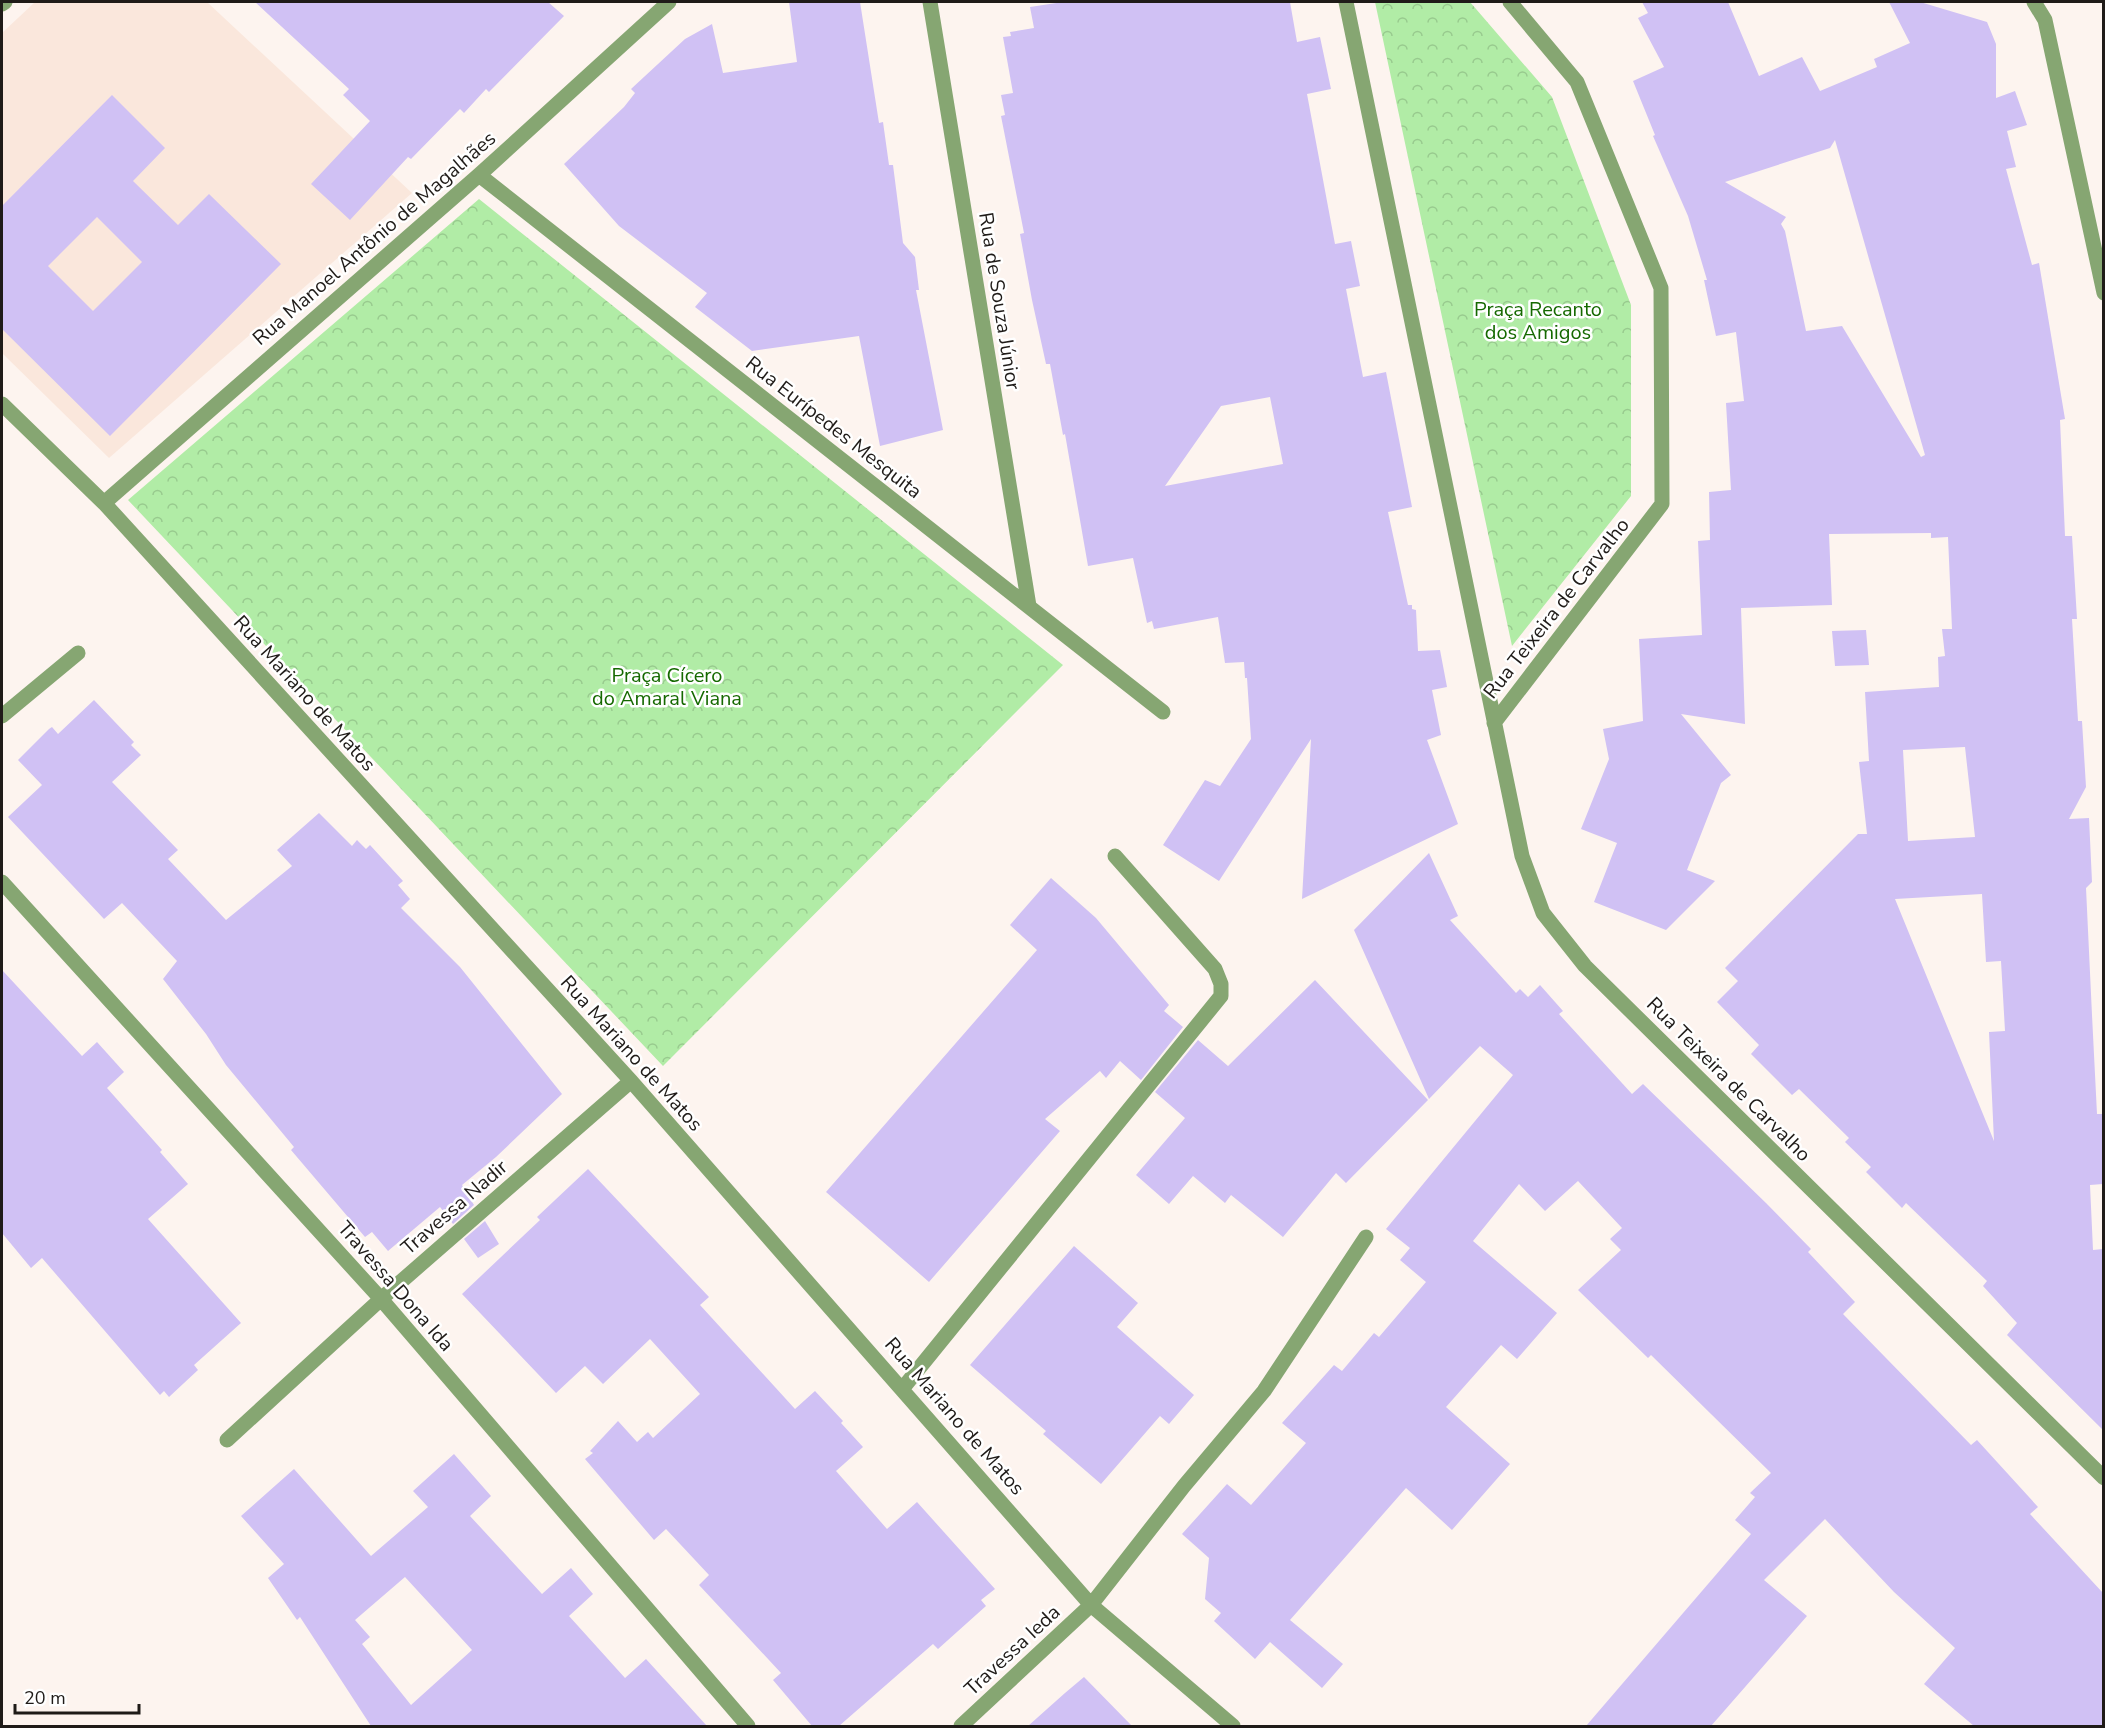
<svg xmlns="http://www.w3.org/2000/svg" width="2105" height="1728" font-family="'Nunito Sans',sans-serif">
<defs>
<pattern id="park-crowns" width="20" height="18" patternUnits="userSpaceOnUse" patternTransform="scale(1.5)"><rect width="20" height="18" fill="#b1eca6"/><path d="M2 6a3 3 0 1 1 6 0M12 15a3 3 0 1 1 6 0" fill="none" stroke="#98ca8e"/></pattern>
</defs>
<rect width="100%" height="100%" fill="#fdf4ef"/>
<path fill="#fae7dc" d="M35 2H207L412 193 109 458 2 353V33Z"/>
<path fill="url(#park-crowns)" d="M1375 2H1470L1552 97 1631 305V496L1512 646Z
M479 199 1063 665 663 1066 128 500Z"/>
<path fill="#d0c1f4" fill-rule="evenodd" d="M255 2H548L564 16 489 92 486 89 464 113 460 109 411 159 408 157 350 220 311 184 370 121 343 95 349 89Z
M789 2H860L879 123 883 122 889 165H893L903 243 915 257 919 290H916L943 430 880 446 859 336 752 351 695 307 707 293 619 226 564 164 624 107 635 93 631 89 685 39 712 24 723 73 797 62Z
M1063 2H1290L1297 42 1320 37 1331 89 1307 94 1335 244 1351 241 1360 286 1346 289 1363 377 1386 372 1412 507 1388 512 1408 605H1412V609L1416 610 1418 651 1440 650 1447 687 1432 690 1441 735 1427 740 1458 824 1302 899 1311 739 1219 881 1163 845 1205 780 1220 786 1251 739 1247 678H1245L1244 662 1225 663 1218 617 1154 629 1152 621 1147 623 1133 558 1088 566 1065 434 1063 435 1050 364H1046L1032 300 1020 234 1024 233 1001 116 1005 115 1001 95 1013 93 1003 37 1011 36 1010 32 1034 28 1030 7ZM1270 397 1283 464 1165 486 1221 406Z
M1642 2H1728L1759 76 1802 57 1820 91 1877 67 1874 59 1910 43 1889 2H1920L1987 22 1996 44V98L2015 91 2027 125 2007 131 2016 167 2006 169 2032 265 2039 263 2065 419 2060 420 2065 536H2072L2077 619H2072L2078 721H2082L2086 787 2069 819 2089 818 2092 882 2086 888 2092 1015 2097 1114H2103V1184L2090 1185 2093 1250 2103 1249V1430L2007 1335 2017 1323 1983 1286 1987 1281 1906 1203 1902 1208 1866 1172 1871 1167 1845 1142 1849 1138 1799 1089 1792 1095 1751 1054 1759 1045 1717 1002 1738 981 1725 968 1858 834H1867L1859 762 1869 761 1865 692 1939 687 1938 657 1945 656 1942 629H1952L1948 537 1931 538V533L1829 534 1832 605 1741 608 1745 724 1681 714 1731 775 1721 783 1687 870 1715 881 1666 930 1594 902 1617 843 1581 829 1609 759 1603 729 1643 721 1639 639 1702 635 1698 541 1710 540 1709 492 1731 490 1726 403 1744 401 1736 332 1716 336 1704 280H1707L1688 216 1653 136 1655 135 1633 81 1664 67 1638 18 1648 13ZM1835 140 1925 455 1921 457 1842 326 1806 331 1785 231 1781 224 1786 217 1725 182 1830 148ZM1965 747 1975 837 1908 841 1903 750ZM1982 894 1986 962 2001 961 2005 1031 1989 1032 1994 1141 1895 899Z
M112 95 165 148 133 181 178 225 209 194 281 264 110 436 2 329V206ZM97 217 142 262 93 311 48 266Z
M1866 630 1869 665 1835 666 1832 631Z
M94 700 134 742 131 745 141 755 112 782 178 850 168 859 226 920 292 866 277 850 319 813 352 846 357 840 366 849 370 845 403 881 398 885 410 899 401 908 460 967 562 1094 496 1157 462 1185 474 1205 453 1224 440 1207 388 1251 372 1232 365 1237 291 1150 294 1147 226 1065 206 1034 163 979 177 961 122 903 104 919 8 817 42 785 18 760 49 729 52 727 58 734Z
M1429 853 1458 916 1450 920 1516 993 1520 989 1528 997 1540 985 1563 1011 1559 1014 1632 1094 1643 1084 1766 1203 1811 1249 1808 1252 1855 1302 1843 1314 1971 1445 1977 1440 2038 1507 2030 1514 2103 1593V1726H1974L1924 1684 1955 1648 1894 1592 1825 1519 1764 1580 1807 1616 1711 1726H1586L1751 1534 1735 1520 1755 1497 1750 1493 1771 1473 1651 1355 1648 1358 1578 1290 1621 1250 1610 1239 1622 1228 1578 1181 1545 1211 1519 1184 1473 1241 1557 1313 1517 1359 1501 1345 1446 1407 1510 1464 1452 1530 1406 1488 1290 1620 1343 1664 1322 1688 1270 1642 1255 1659 1214 1621 1221 1613 1205 1599 1209 1558 1182 1534 1227 1484 1251 1505 1306 1443 1282 1423 1334 1365 1342 1371 1374 1333 1379 1337 1426 1282 1400 1260 1410 1248 1386 1229 1513 1075 1480 1046 1429 1099 1354 930Z
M1051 878 1096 918 1169 1005 1164 1011 1183 1027 1141 1080 1120 1061 1106 1078 1100 1071 1045 1119 1060 1131 929 1282 826 1192 1037 950 1010 925Z
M2 970 82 1056 97 1042 124 1072 107 1088 162 1150 160 1152 188 1184 148 1219 241 1323 194 1365 198 1370 169 1397 164 1391 160 1395 42 1258 31 1268 2 1233Z
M1315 980 1428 1100 1346 1183 1336 1173 1283 1237 1231 1195 1225 1203 1193 1176 1169 1204 1136 1175 1185 1118 1155 1092 1198 1040 1228 1066Z
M588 1169 709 1297 700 1305 795 1409 815 1391 843 1421 841 1423 863 1447 836 1471 887 1529 917 1502 995 1589 981 1600 986 1606 938 1649 933 1644 839 1726H812L773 1680 781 1673 699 1585 709 1575 666 1529 654 1540 585 1459 593 1453 590 1451 618 1421 637 1442 648 1432 653 1438 700 1394 650 1339 603 1384 585 1366 556 1393 462 1294 540 1220 537 1217Z
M485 1221 499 1244 478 1258 464 1239Z
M1074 1246 1138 1303 1117 1327 1194 1395 1169 1424 1160 1416 1101 1484 1043 1434 1046 1431 970 1365Z
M454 1454 491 1496 470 1516 542 1594 571 1568 593 1594 569 1616 625 1678 646 1659 707 1726H371L300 1617 297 1620 268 1578 284 1564 241 1516 294 1469 371 1556 428 1507 413 1491ZM405 1577 472 1650 411 1705 362 1644 370 1637 355 1620Z
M1084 1677 1132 1726H1028L1065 1693Z"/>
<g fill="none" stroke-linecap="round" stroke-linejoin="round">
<path stroke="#86a672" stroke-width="15" d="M930 2 1029 606
M1346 2 1522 856 1543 913 1585 966 2104 1478
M2034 2 2045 20 2104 293
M2 4 5 2
M479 175 1163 712
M2 404 104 503 631 1081 1091 1605 1233 1726
M104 503 479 175 669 2
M2 716 78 653
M1494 723 1662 504 1661 288 1577 82 1510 2
M2 882 381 1299 748 1726
M903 1388 1221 996V984L1215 969 1115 856
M227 1440 381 1299 631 1081
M961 1726 1091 1605 1184 1486 1264 1391 1366 1237"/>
</g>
<g text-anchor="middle" stroke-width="5" stroke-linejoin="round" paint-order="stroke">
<g font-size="20" fill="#1f1b18" stroke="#fff">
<text transform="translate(374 238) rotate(-41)" y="7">Rua Manoel Antônio de Magalhães</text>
<text transform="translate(1000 301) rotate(81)" y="7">Rua de Souza Júnior</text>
<text transform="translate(834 427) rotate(38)" y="7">Rua Eurípedes Mesquita</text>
<text transform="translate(1556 608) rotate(-52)" y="7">Rua Teixeira de Carvalho</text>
<text transform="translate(305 693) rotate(48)" y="7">Rua Mariano de Matos</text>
<text transform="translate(632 1053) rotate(48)" y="7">Rua Mariano de Matos</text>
<text transform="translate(1729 1079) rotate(45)" y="7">Rua Teixeira de Carvalho</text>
<text transform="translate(454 1207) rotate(-41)" y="7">Travessa Nadir</text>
<text transform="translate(396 1286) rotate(49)" y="7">Travessa Dona Ida</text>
<text transform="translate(955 1416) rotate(49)" y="7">Rua Mariano de Matos</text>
<text transform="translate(1012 1650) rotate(-43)" y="7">Travessa Ieda</text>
</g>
<g font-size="20" fill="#156900" stroke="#fff">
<text x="1538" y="316">Praça Recanto<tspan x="1538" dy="23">dos Amigos</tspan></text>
<text x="667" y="682">Praça Cícero<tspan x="667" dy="23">do Amaral Viana</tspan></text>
</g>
</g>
<rect width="2105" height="1728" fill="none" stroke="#1f1b18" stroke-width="6"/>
<path d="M15 1704v9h124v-9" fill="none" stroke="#1f1b18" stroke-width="3"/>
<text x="24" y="1704" font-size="18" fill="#1f1b18" stroke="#ffffff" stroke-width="4.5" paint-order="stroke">20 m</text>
</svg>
